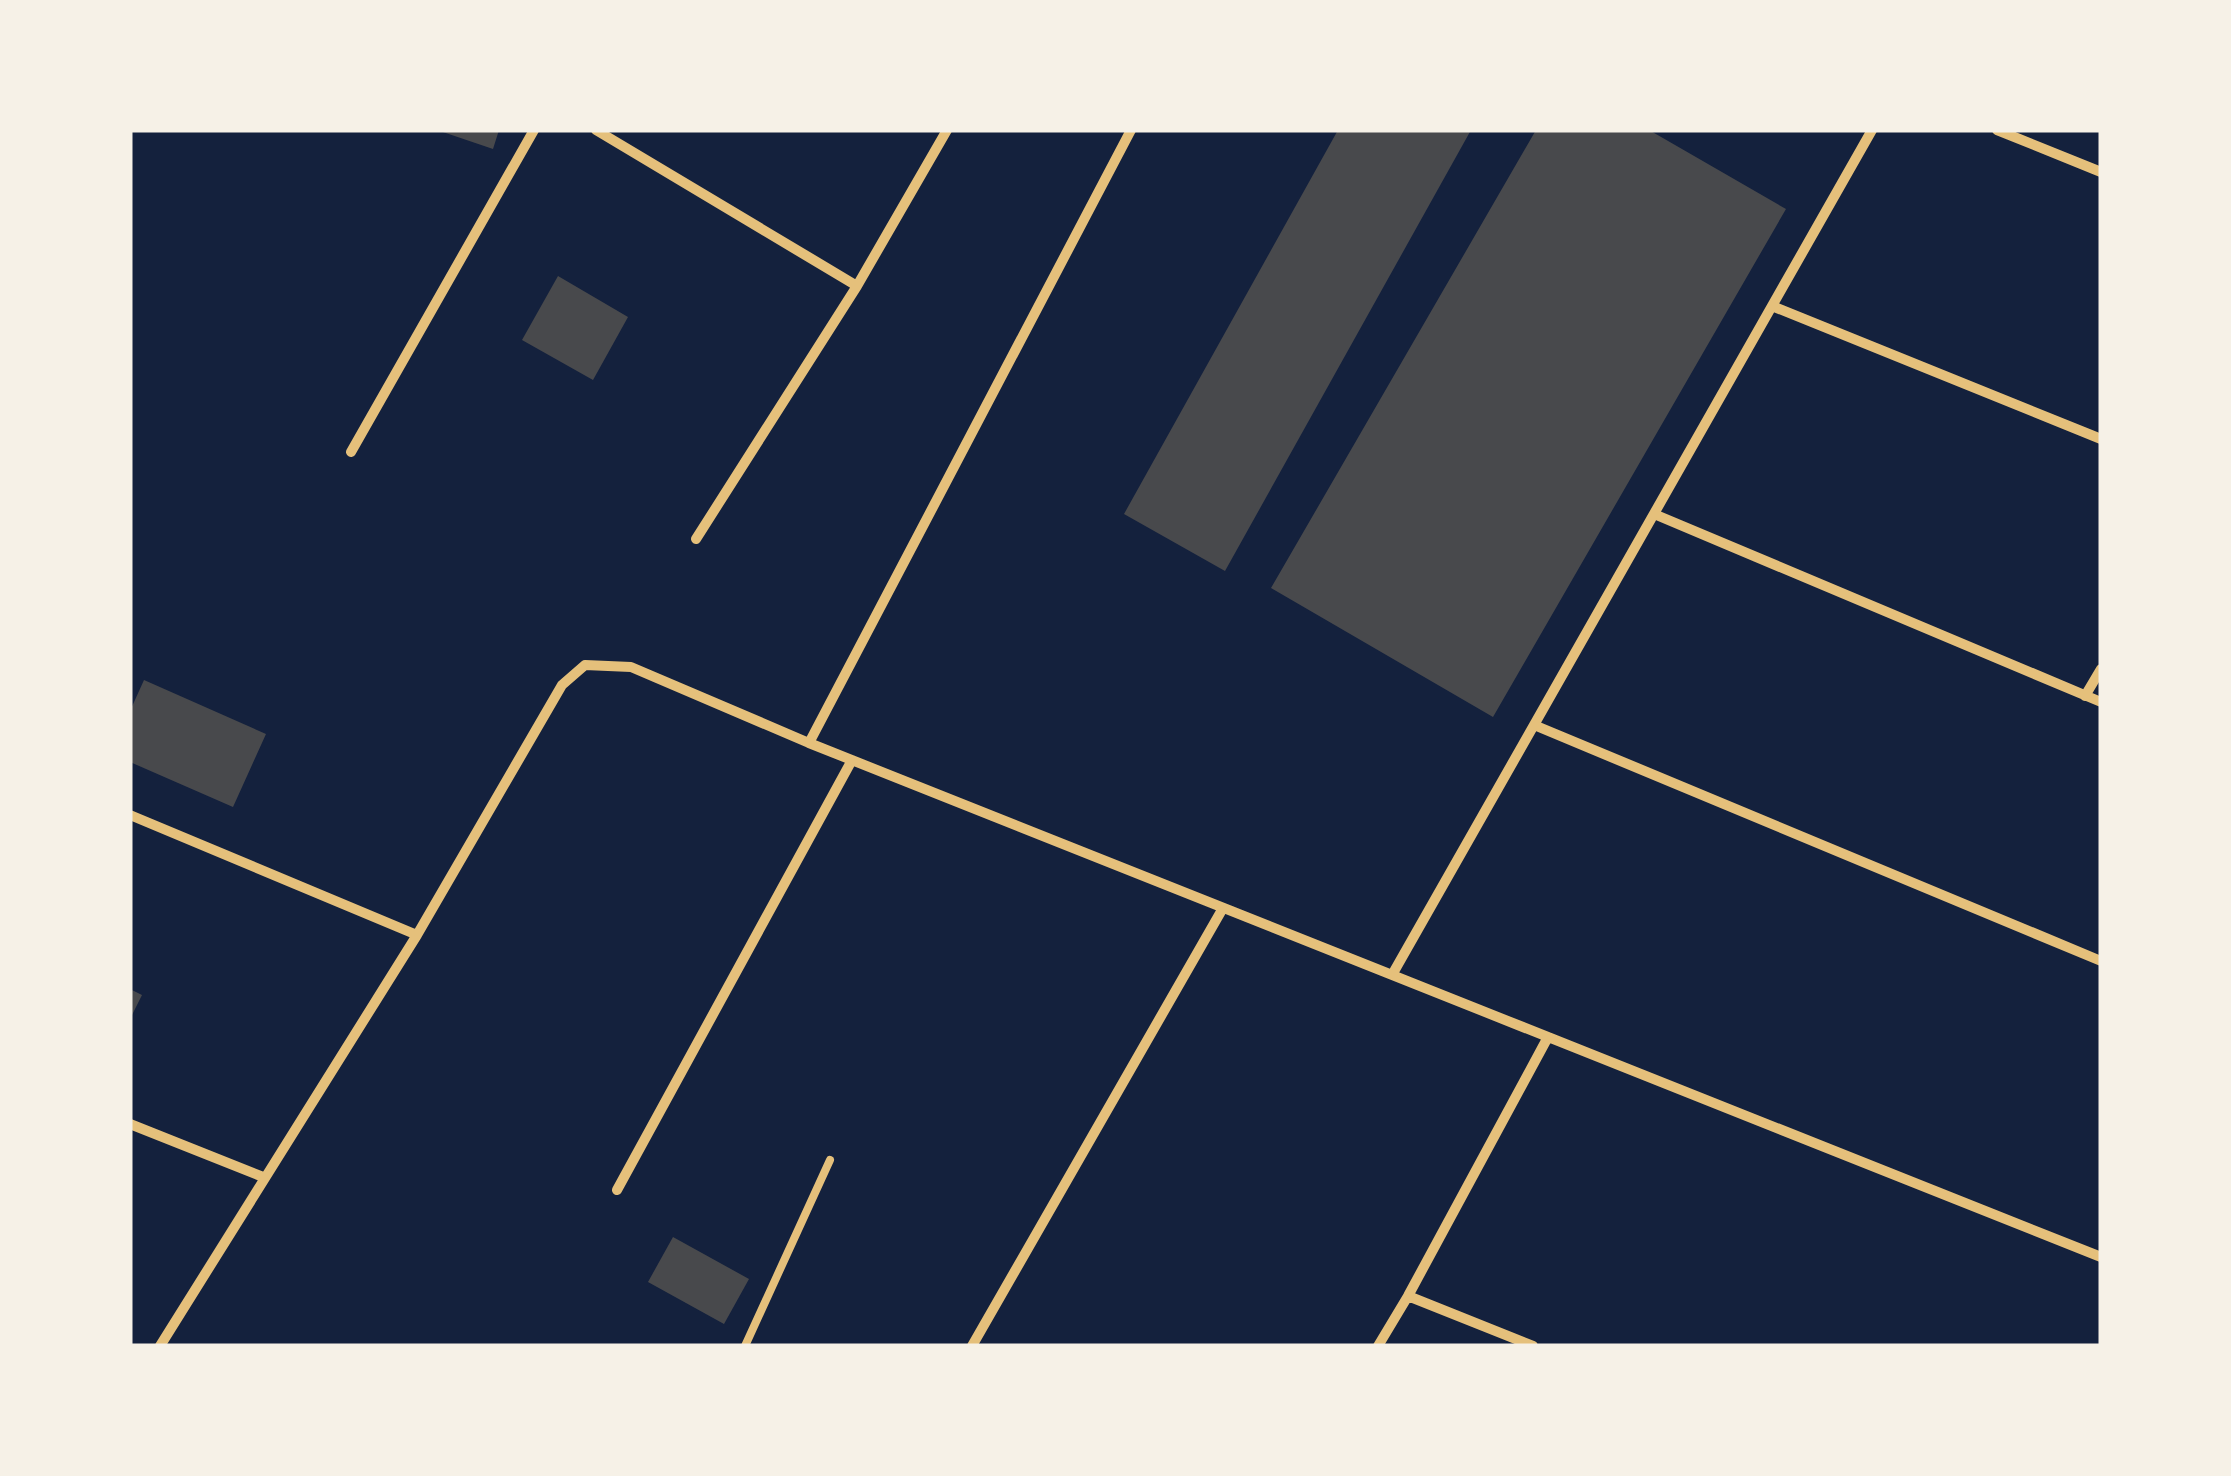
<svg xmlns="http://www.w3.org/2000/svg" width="2231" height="1476" font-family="'Sofia Sans Condensed',sans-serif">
<rect width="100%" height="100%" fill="#14213d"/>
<path fill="#48494c" d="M437 130H499L493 149Z
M1338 130H1471L1225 571 1124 514Z
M1536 130H1649L1786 209 1493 717 1271 588Z
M558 276 628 317 593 380 522 340Z
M144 680 266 734 233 807 130 762V711Z
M130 989 142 995 130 1019Z
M673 1237 749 1279 724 1324 648 1282Z"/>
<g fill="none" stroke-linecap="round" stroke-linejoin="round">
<path stroke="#e5c07b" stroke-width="8" d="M745 1346 830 1160"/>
<path stroke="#e5c07b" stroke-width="10" d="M596 130 857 286
M1997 130 2101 172
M1772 306 2101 439
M351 452 534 130
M1654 514 2101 702
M696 539 857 286 947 130
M2085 696 2101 669
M1534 725 2101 961
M809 743 1131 130
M130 815 417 935
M1392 975 1872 130
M130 1124 263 1177
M617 1190 852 760
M1408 1296 1533 1346
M160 1346 417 935 562 685 585 665 631 667 809 743 2101 1257
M972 1346 1223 908
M1378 1346 1408 1296 1548 1037"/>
</g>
<rect width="2231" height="1476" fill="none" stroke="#f6f1e7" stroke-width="265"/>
</svg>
